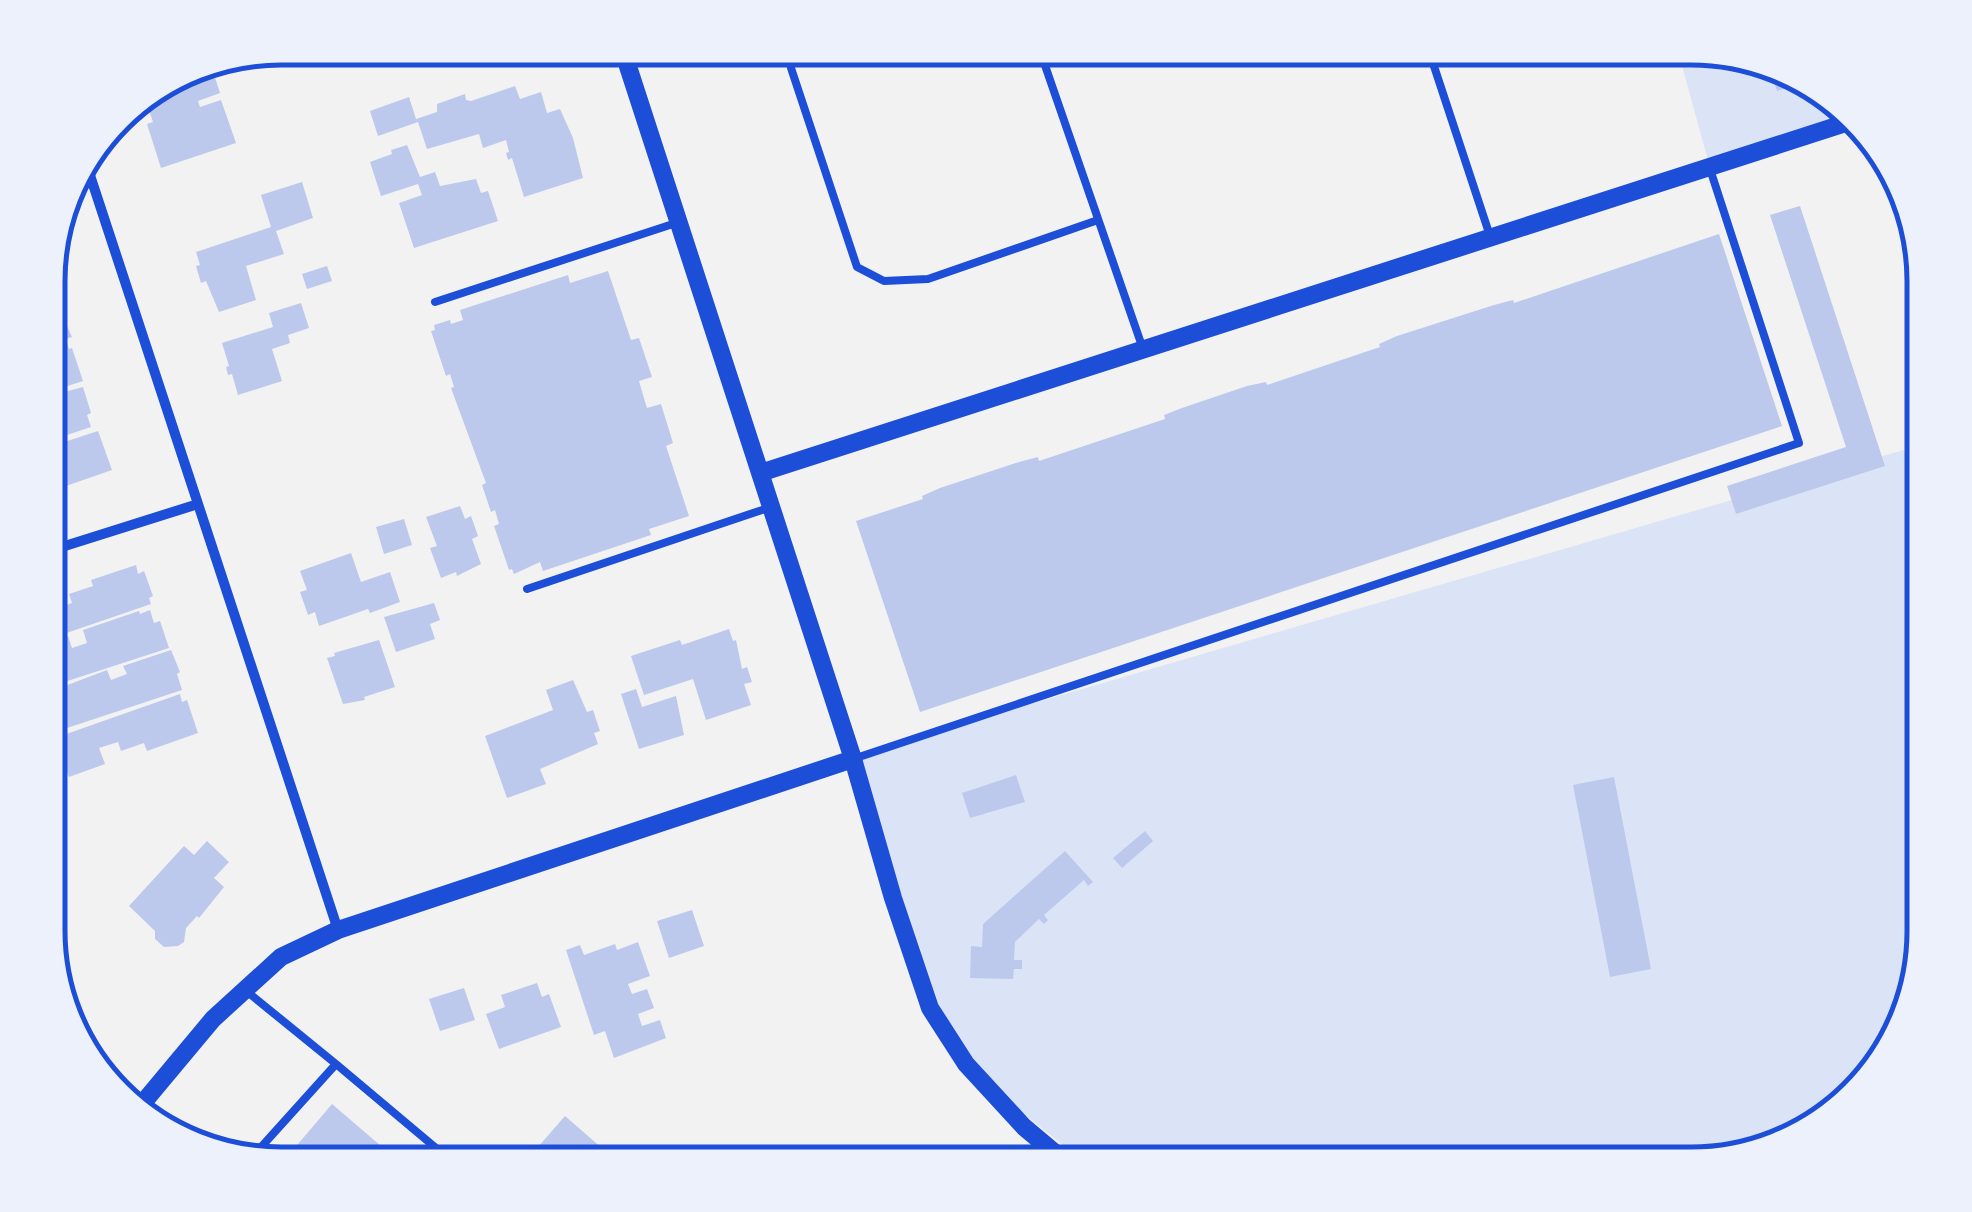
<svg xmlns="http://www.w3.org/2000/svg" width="1972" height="1212" font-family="Lato,sans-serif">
<rect width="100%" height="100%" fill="#f2f2f2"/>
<path fill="#dbe4f7" d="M1677 48H1691L1820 87 1855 123 1709 164Z
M1924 444V945L1885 1060 1807 1133 1705 1164H1088C1052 1136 1013 1109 983 1074 912 990 885 860 852 756Z"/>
<path fill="#bdc9ec" d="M406 48H466L431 60 429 52 409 59Z
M210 62 220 93 198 101 200 107 221 100 236 143 161 168 147 124 153 122 144 95 192 65Z
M1771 72 1778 74 1804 82 1777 91Z
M515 86 520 99 541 92 547 113 560 109 573 138 583 178 524 197 512 158 508 160 506 153 509 152 506 140 483 148 479 134 427 149 418 122 378 136 370 111 409 97 416 119 437 112V104L465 94 466 100 471 101Z
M407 145 420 177 435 172 440 186 476 179 481 193 488 191 498 221 414 248 399 203 422 195 418 184 381 196 370 162 392 154 391 150Z
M302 182 313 218 276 231 284 254 246 266 256 300 219 312 206 281 201 283 196 266 200 265 196 252 271 227 261 195Z
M1800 206 1885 466 1736 514 1727 486 1846 447 1770 215Z
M1719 234 1782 426 920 712 856 521 923 499 922 496 940 488 1019 462 1038 457 1039 461 1165 419 1164 415 1182 408 1247 386 1266 382 1267 385 1380 347 1379 344 1397 336 1494 305 1513 300 1514 303Z
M327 266 332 281 307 289 302 274Z
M608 271 631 340 639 338 652 377 639 381 646 405 647 408 661 404 673 443 666 446 689 516 649 529 651 535 543 571 540 562 514 574 512 569 509 570 494 526 499 524 495 510 491 512 482 485 486 483 451 388 454 387 450 374 446 376 431 331 435 330 434 325 450 320 451 324 463 320 460 310 568 275 570 283Z
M55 299 72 337 49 344V300Z
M301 303 309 328 288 335 290 343 272 349 282 381 238 395 232 374 228 375 226 367 229 366 222 343 273 327 269 313Z
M67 343 69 349 72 348 83 381 49 392V349Z
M83 387 91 413 87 415 91 427 49 441V396Z
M98 431 112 470 66 486 62 476 49 480V447Z
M460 506 465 519 471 516 478 536 472 539 481 564 457 576 456 572 441 578 430 548 437 546 426 517Z
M404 519 412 545 384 554 376 527Z
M351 553 361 582 390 572 400 602 370 613 368 609 319 626 315 612 308 615 300 592 307 590 300 571Z
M136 565 138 574 144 571 153 596 149 598 151 604 49 639V598L54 609 72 603 69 594 93 586 91 580Z
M434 603 440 620 430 624 435 639 396 652 384 617Z
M150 610 154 623 160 621 169 648 49 687V642L68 636 72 648 87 643 83 630 139 611 140 614Z
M729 629 733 641 736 640 742 669 747 667 752 682 744 684 751 705 706 720 693 679 644 695 631 656 680 640 682 645Z
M379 640 395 687 364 697 365 700 343 704 327 658 335 656 334 653Z
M171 650 180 672 177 674 182 690 55 732 49 715V692L107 670 111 680 127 674 123 666Z
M573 680 587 712 593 710 600 731 594 733 598 744 540 769 546 784 507 798 485 736 553 710 546 690Z
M636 689 642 707 676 696 684 735 639 749 621 694Z
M180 694 182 702 187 700 198 733 147 751 144 743 121 751 118 742 99 748 105 764 69 777 55 738Z
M1016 775 1025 802 970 818 962 793Z
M1614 777 1651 969 1610 977 1573 785Z
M1145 831 1153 841 1122 868 1113 858Z
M207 841 229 862 214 878 224 887 199 918 197 916 186 928 184 942 178 946 164 947 155 939V931L129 906 184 846 194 855Z
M1065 851 1093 882 1088 886 1084 880 1044 915 1048 920 1044 924 1039 919 1015 942 1014 960H1022V969H1014L1013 979 970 978 971 946 982 947 983 924Z
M692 910 704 946 669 958 657 921Z
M638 942 650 976 628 984 632 994 647 989 654 1008 638 1014 642 1026 660 1020 666 1038 614 1058 605 1031 594 1035 566 950 580 945 584 955 615 944 617 950Z
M537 983 542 997 549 994 561 1027 499 1049 486 1014 505 1007 501 995Z
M464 988 475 1020 440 1031 429 999Z
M332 1104 402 1164H281Z
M565 1116 611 1156 604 1164H558L538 1147Z"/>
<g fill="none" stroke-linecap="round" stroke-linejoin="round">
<path stroke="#1d4ed8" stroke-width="8" d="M794 48 791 68 857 267 884 281 928 279 1098 220
M1039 48 1143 349
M1428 48 1490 236
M435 302 679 222
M527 589 771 507
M853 759 1799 443 1710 169
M245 990 336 1064 253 1156
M336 1064 455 1164"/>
<path stroke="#1d4ed8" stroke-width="10" d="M85 160 338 930
M49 551 198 504"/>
<path stroke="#1d4ed8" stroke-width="18" d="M622 48 853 759 893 898 930 1008 966 1064 1024 1127 1068 1164
M760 473 1852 121
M137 1110 213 1019 281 957 338 930 853 759"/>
</g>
<path d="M0 0H1972V1212H0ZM281 65H1691A216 216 0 0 1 1907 281V931A216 216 0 0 1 1691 1147H281A216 216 0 0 1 65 931V281A216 216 0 0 1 281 65Z" fill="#edf1fc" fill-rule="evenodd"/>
<path fill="none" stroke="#1d4ed8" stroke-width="5" d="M281 65H1691A216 216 0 0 1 1907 281V931A216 216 0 0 1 1691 1147H281A216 216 0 0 1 65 931V281A216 216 0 0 1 281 65Z"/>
</svg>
